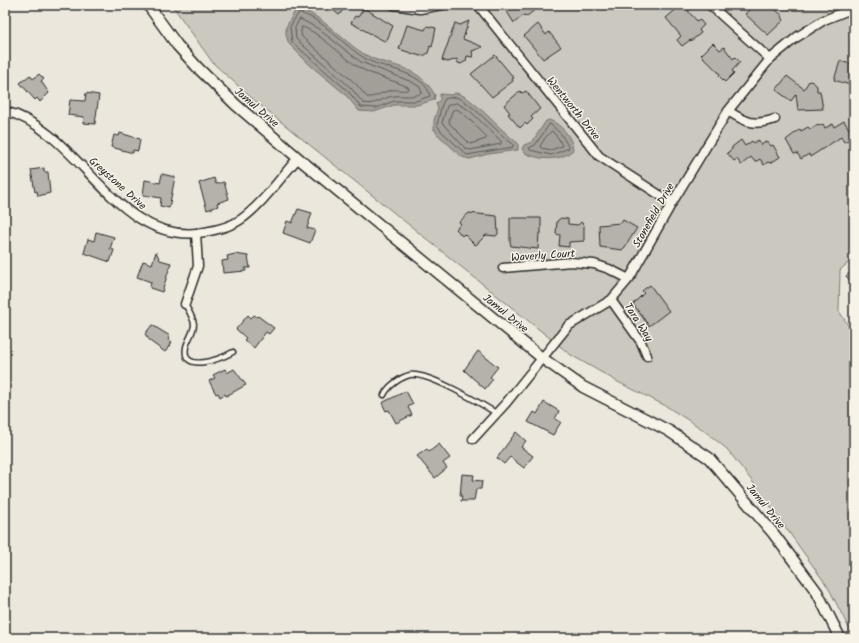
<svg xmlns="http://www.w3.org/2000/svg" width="859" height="643" font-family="Kalam,sans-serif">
<rect width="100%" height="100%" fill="#ebe7dd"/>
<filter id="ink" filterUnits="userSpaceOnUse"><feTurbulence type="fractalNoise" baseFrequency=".025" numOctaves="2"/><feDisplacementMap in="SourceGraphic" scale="8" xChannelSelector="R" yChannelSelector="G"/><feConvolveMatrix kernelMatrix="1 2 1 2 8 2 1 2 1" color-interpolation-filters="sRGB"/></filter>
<g filter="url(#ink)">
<path fill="#cbc8bf" stroke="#7b7a75" d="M172 5H854V258L840 270 839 311 854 334V638L828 587 756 486 727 449 702 429 666 406 618 382 571 355 541 331 255 101 213 63Z"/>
<path fill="#a29f98" stroke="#72716c" d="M301 9C328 19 350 50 374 59 401 68 419 68 435 95L434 100 417 105H394L374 112 359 111 345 94 311 66 289 44 286 35V27L295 11Z
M455 93C470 93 501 132 518 143V150L488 154 470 159 462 157 436 133V130H434V120L438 108 436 104 440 100V94L451 95Z
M549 120C560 123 573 138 573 150 560 162 539 160 525 153L522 149 524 145 532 142 546 121Z"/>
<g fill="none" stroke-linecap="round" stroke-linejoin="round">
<path stroke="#5b5957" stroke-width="1" d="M299 13C323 17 348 52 372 62 389 69 426 74 430 96L416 101H394L376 108 361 107 348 91 292 42 290 27Z
M300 19 317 28 361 62 412 82 420 87 422 93C412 98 405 95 394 96 383 97 376 106 363 103L351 88 296 39 295 28Z
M302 27C315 29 344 58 357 66 372 76 391 79 408 87L409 89C403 92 398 89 392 90 383 91 376 98 367 97L355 83 302 37 301 33Z
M455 97C467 97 500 136 513 144V147L467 155 441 131 437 125 442 104 445 99Z
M457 103 469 110 501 141V144L470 150 465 148 442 123 447 106Z
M457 109 464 114 486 136V139L470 144 450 124 449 121 452 111Z
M550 124 561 134 569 148 551 155 530 150 529 148 535 145Z
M552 131 559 139 562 146 551 150 541 148 540 146 545 138Z"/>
</g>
<path fill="#b5b2ab" stroke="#2b2b2b" d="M327 5H347L339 15Z
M503 5H541L527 16 524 15 514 23Z
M681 5H687L691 9 688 11 697 21 699 19 704 25 699 30 701 33 691 41 690 40 682 46 677 40 681 36 666 18Z
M746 5H770L783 16 782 17 784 20 768 35 745 14 750 9Z
M364 8 393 26 386 42 351 23 355 16 358 17Z
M469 21 463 39 483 47 472 51 473 57 467 56 466 61 461 64 458 63 457 59 448 62 442 60 455 23 460 25Z
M538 24 546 35 549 32 561 47 543 59 524 36Z
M407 25 425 30 427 26 436 28 432 47 430 46 428 53 425 55 420 56 399 49Z
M713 43 720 50 724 47 733 59 735 57 740 62 732 71 734 73 725 82 719 76 720 74 701 55Z
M495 55 514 78 512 79 513 81 492 97 471 74Z
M840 61 854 65V79H852L850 85 834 80Z
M39 74 44 79 41 81 49 93 40 102 37 98 35 100 20 83 30 75 33 79Z
M787 76 804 89 809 81 813 82 817 86V91H820L823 109 798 110 796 94 791 101 776 90Z
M520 91 522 93 526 91 540 109 531 117 533 119 527 125 525 123 520 128 508 114 510 113 504 105Z
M86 93 99 95 95 124 83 123 84 117 68 115 70 100 85 101Z
M844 121 854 137 844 142 841 137 810 157 809 154 801 159 797 153 794 154 786 140 800 129 801 131 808 127 810 129 818 125 819 126 823 124 825 128 833 124 834 127Z
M120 133 140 139 138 151 133 150V153L111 147 114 135 119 136Z
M741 140 745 146 752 141 754 143 758 140 761 145 767 141 771 146 773 145 780 157 772 162 769 163 768 162 764 165 760 159 755 162 751 157 741 165 737 159 734 161 727 153 732 149V147Z
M44 168V172H48L50 193 38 196 37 191 35 192 31 170Z
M162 174 175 177 169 208 160 206 161 198 143 195 145 180 160 183Z
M214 178 216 184 224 182 229 199 217 203 218 206 207 210 199 183Z
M298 209 312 213 307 228 315 230 310 243 283 233 287 221 292 223Z
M469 213 497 216 498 234 496 236 486 235 476 245 474 244 464 234 462 236 456 229 461 224 459 222Z
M510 218H541V233H539L538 249 511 246 510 242Z
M561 218 568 219V224L578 225 581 222 584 225V241L569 242V247L559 246 560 235 556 234 557 221Z
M623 220 637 228 625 247 622 250 600 247 599 225 621 223Z
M96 232 114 237 110 249 114 250 110 262 84 253 88 239 94 241Z
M156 252 160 260 171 263 162 292 150 288 151 282 137 277 143 261 152 264Z
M235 254 248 256 250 268H245L246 271 223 273 222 261 228 260 227 256Z
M854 269V285L846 276Z
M650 285 669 311 649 326 633 304 644 293 642 291Z
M248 315 251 318 254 315 257 317 258 316 274 328 269 334 266 332 254 348 244 340 246 338 236 329Z
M152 325 170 336 168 339 172 342 165 352 151 342 145 334Z
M478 351 498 367 490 377 493 379 485 389 464 370Z
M225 369 227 373 234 369 246 385 226 396 225 394 220 397 218 393 216 394 209 381 215 378 213 375Z
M406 391 413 404 408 407 412 415 396 423 389 410 386 411 382 403Z
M544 402 559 411 555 419 561 422 553 435 528 422 534 412 537 414Z
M516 432 526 441 521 447 533 456 524 468 510 457 504 464 497 458Z
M439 444 450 458 443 463 447 468 435 478 417 456 427 449 429 452Z
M462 474 474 475 473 480 482 481 481 489H476L474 501H461L462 496H460Z"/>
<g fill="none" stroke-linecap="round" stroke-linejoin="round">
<defs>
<path id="service" d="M185 304C188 310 193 317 194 324 194 332 188 339 186 347 181 375 222 358 233 352
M384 395C388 386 401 377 410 375 428 372 480 403 496 413"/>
<path id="minor" d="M394 5 420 9 442 5
M478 5 599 156 672 203
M710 5 770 59
M5 111C82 131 115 248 205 232 216 230 230 227 240 220 261 206 281 177 298 158
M728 111C747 123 754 126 775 119
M503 268 571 262 594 264 609 269 629 279
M611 300 641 342 647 356
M185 304 198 266 196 233
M473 439 506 403 568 326 611 300 629 279 672 203 728 111 770 59 797 37 824 20 854 8"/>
<path id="tertiary" d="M148 5 177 45 198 68 236 105 298 158 542 358 583 387 669 431 709 458 773 533 817 592 840 638"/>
</defs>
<use href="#service" stroke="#2b2b2b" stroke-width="7"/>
<use href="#minor" stroke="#2b2b2b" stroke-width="11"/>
<use href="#tertiary" stroke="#2b2b2b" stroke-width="13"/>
<use href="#service" stroke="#f7f3e8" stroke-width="4"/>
<use href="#minor" stroke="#f7f3e8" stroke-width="8"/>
<use href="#tertiary" stroke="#f7f3e8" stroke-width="10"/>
</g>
</g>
<g text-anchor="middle" stroke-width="3" stroke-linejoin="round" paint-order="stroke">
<g font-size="11" fill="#2b2b2b" stroke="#f7f3e8">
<text transform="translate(257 107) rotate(41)" y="4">Jamul Drive</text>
<text transform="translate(574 108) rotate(51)" y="4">Wentworth Drive</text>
<text transform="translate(118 183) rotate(42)" y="4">Greystone Drive</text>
<text transform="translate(653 215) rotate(-60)" y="4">Stonefield Drive</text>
<text transform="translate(543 255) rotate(-4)" y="4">Waverly Court</text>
<text transform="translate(506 313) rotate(39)" y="4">Jamul Drive</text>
<text transform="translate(639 322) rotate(57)" y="4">Tara Way</text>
<text transform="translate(766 506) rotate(51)" y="4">Jamul Drive</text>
</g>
</g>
<rect width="859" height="643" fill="none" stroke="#f7f3e8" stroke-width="20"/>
<rect x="10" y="10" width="839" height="623" fill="none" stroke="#2b2b2b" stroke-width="1.5" filter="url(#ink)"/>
</svg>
